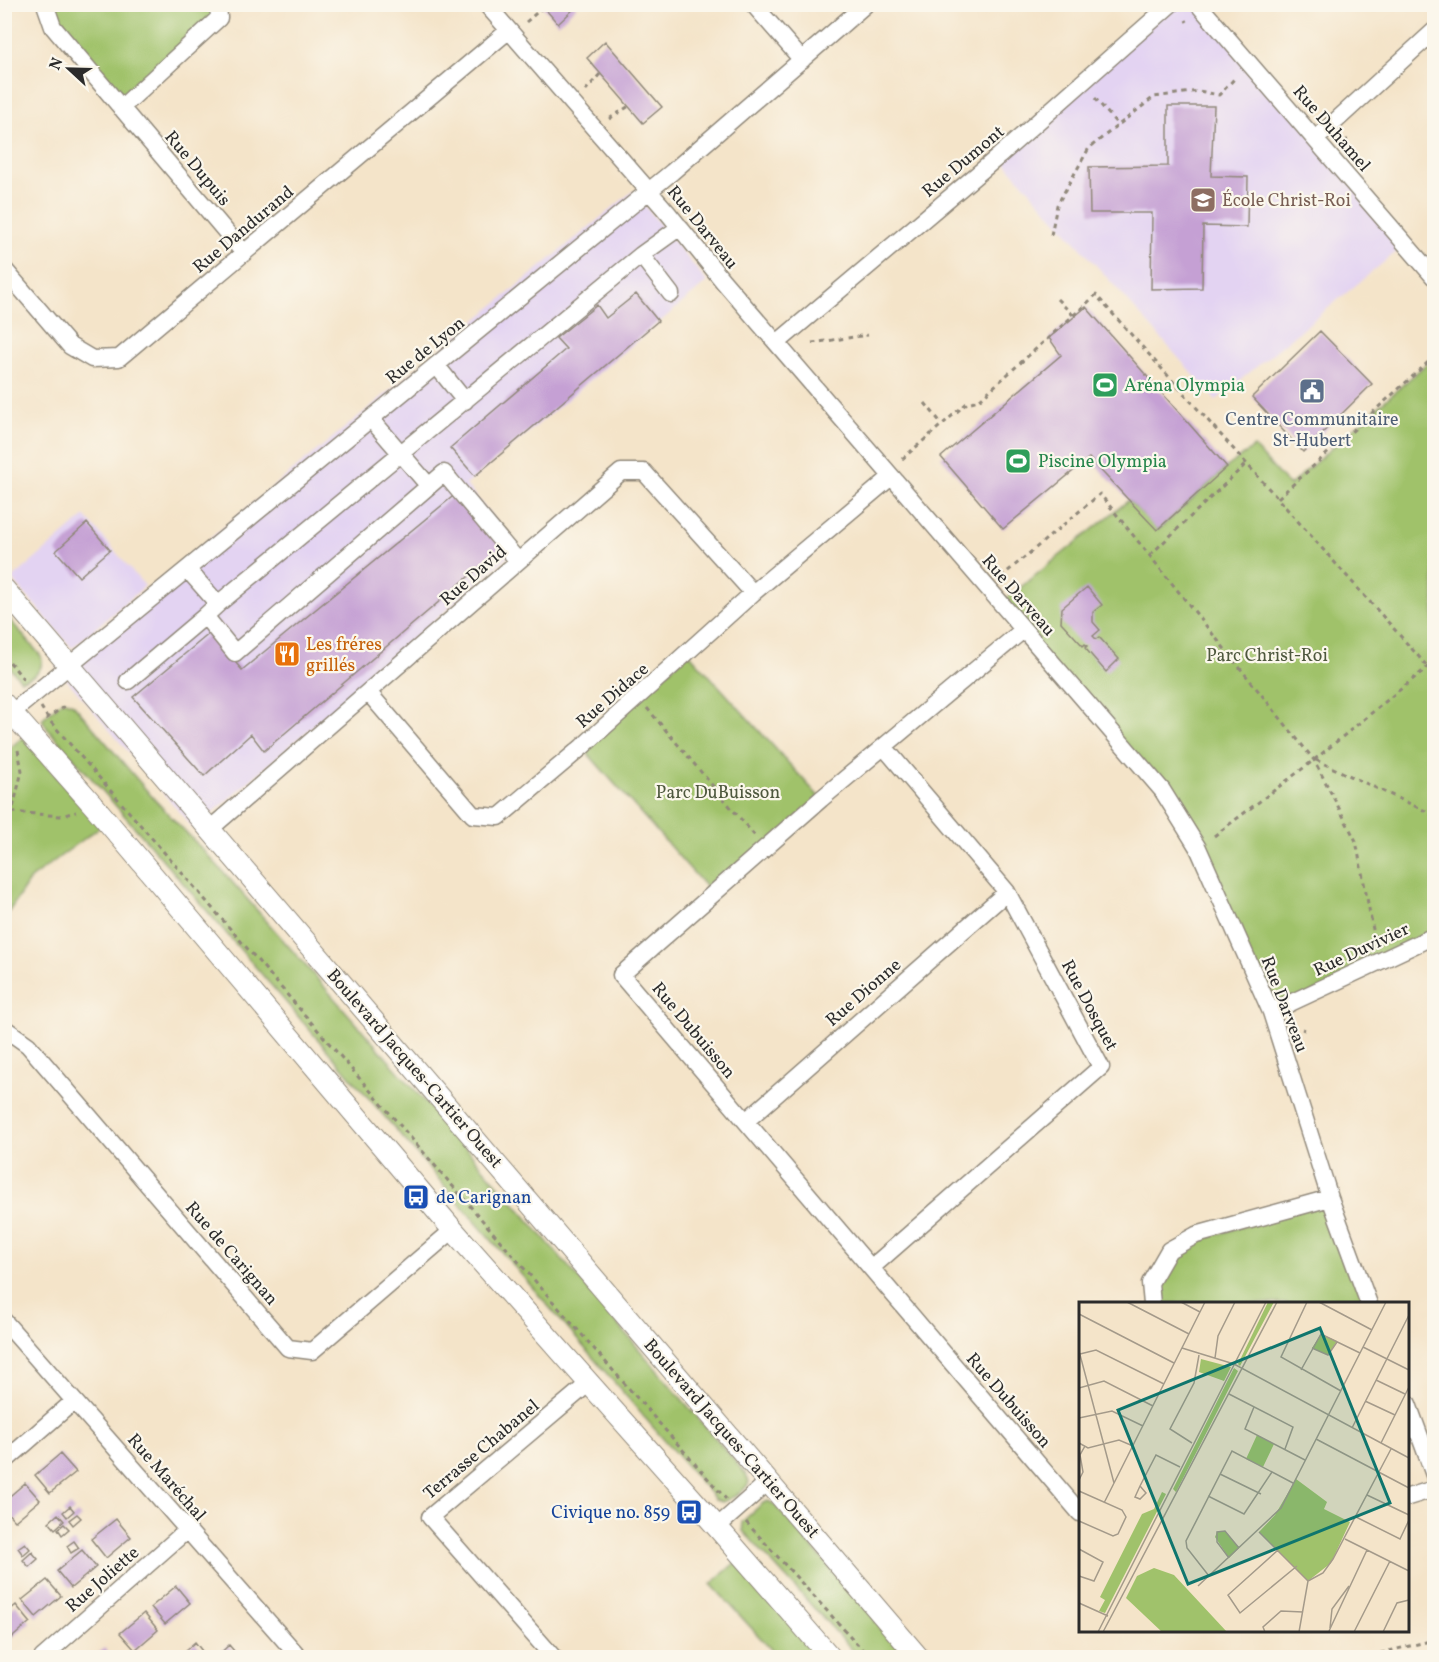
<svg xmlns="http://www.w3.org/2000/svg" width="1439" height="1662" font-family="Vollkorn,serif">
<rect width="100%" height="100%" fill="#fbf7ec"/>
<filter id="ink" filterUnits="userSpaceOnUse"><feTurbulence type="fractalNoise" baseFrequency=".0167" numOctaves="2"/><feDisplacementMap in="SourceGraphic" scale="12" xChannelSelector="R" yChannelSelector="G"/><feConvolveMatrix kernelMatrix="1 2 1 2 8 2 1 2 1" color-interpolation-filters="sRGB"/></filter>
<filter id="wash" filterUnits="userSpaceOnUse"><feTurbulence type="fractalNoise" baseFrequency=".008" numOctaves="4" result="noise"/><feDisplacementMap in="SourceGraphic" scale="24" xChannelSelector="R" yChannelSelector="G"/><feGaussianBlur stdDeviation="1.35" result="paint"/><feColorMatrix in="noise" values="0 0 0 0 0 0 0 0 0 0 0 0 0 0 0 0 0 1.4 0 .05"/><feComposite in="paint" operator="in"/></filter>
<g filter="url(#wash)">
<rect width="100%" height="100%" fill="#f4e4c9"/>
<path fill="#e3d3f2" d="M1171 5H1198L1406 244 1216 400 999 156Z
M633 191 707 282 466 485 518 548 194 829 55 666Z
M85 516 145 586 72 648 12 579Z"/>
<path fill="#a0c26b" stroke="#66764b" stroke-width="1.5" d="M45 4 218 5 219 18 121 108Z
M1434 357V936L1271 1012 1162 790 1001 603 1129 500 1158 530 1227 467 1254 447 1289 486Z
M5 614 41 656C45 670 33 678 21 680L5 663Z
M689 653 821 799 713 895 582 747Z
M63 700 73 704 154 799 219 867 521 1211 745 1473 749 1482C745 1492 732 1498 722 1502L715 1499 131 823 47 728 42 719Z
M23 737 100 827 30 879 5 918V752Z
M1330 1198 1368 1300 1355 1304 1152 1303 1169 1250Z
M768 1501 774 1504 908 1657H859L743 1531 742 1522 763 1503Z
M736 1562 821 1657H778L711 1584Z"/>
<g id="blocks">
<path fill="#c5a0d4" d="M541 4H574L576 7 558 24Z
M605 41 662 107 643 123 587 58Z
M1168 106H1214L1211 176 1248 177 1247 227 1203 226 1202 288 1151 289 1152 213H1090L1089 167 1168 166Z
M636 294 658 321 475 476 450 448 566 349 556 338 597 305 606 318Z
M1086 307 1227 467 1157 530 1089 458 1003 529 941 457 1061 355 1049 338Z
M1320 331 1372 384 1303 452 1252 397Z
M457 493 502 548 264 751 251 734 204 776 133 697 210 633 242 670Z
M87 523 110 550 79 577 56 551Z
M1087 587 1102 605 1093 612V622L1100 630 1093 636 1096 639 1099 637 1119 659 1106 672 1085 648 1087 646 1085 644 1083 646 1061 622 1062 608Z
M60 1454 76 1472 50 1493 35 1475Z
M25 1483 40 1500 15 1521 4 1509V1501Z
M70 1506 74 1511 67 1517 63 1512Z
M58 1514 64 1521 55 1529 49 1522Z
M77 1514 81 1518 73 1525 69 1520Z
M116 1519 131 1537 106 1558 91 1539Z
M64 1524 69 1529 62 1535 58 1529Z
M74 1541 79 1548 71 1553 67 1546Z
M25 1543 30 1549 23 1555 18 1548Z
M82 1550 96 1567 71 1588 57 1571Z
M32 1552 38 1559 29 1567 23 1560Z
M47 1580 61 1596 36 1617 22 1600Z
M176 1586 190 1603 165 1624 151 1607Z
M16 1605 30 1622 6 1643 4 1615Z
M144 1613 158 1630 135 1650 120 1633Z
M195 1642 202 1651 195 1658H191L185 1651Z
M229 1645 240 1658H215Z
M104 1648 112 1658H94Z"/>
</g>
</g>
<g filter="url(#ink)">
<use href="#blocks" fill-opacity="0" stroke="#90887a" stroke-width="1.5"/>
<g fill="none" stroke-linecap="round" stroke-linejoin="round">
<defs>
<path id="minor" d="M45 4 53 27 244 253
M486 4 668 213 723 281 1162 790 1198 848 1271 1012 1330 1198 1369 1304
M753 4 802 60
M1198 4 1434 277
M121 108 219 18 218 4
M1316 139 1434 31
M641 255 680 227
M4 269 70 346 92 359 119 358 508 31
M777 343 999 156 1171 4
M436 365 465 401
M429 486 444 473 518 561
M188 570 218 604 205 616 235 653 429 486 371 419
M218 604 641 255 671 294
M1023 630 821 799 621 975 1080 1513
M128 681 205 616
M368 692 473 815 499 817 582 747 753 593 891 477
M4 719 672 172 866 4
M210 829 621 472H644L753 593
M1271 1012 1434 936
M4 1028 28 1045 288 1348 312 1351 453 1230
M746 1121 1007 892
M871 1268 1101 1067 1007 892 884 747
M1152 1304 1150 1283 1169 1250 1196 1235 1330 1198
M4 1321 300 1658
M1408 1404 1434 1475
M4 1462 74 1401
M1408 1497 1434 1489
M717 1527 769 1481
M42 1658 187 1530
M554 1658 430 1517 589 1383"/>
<path id="major" d="M4 589 919 1658
M4 704 95 807 453 1230 717 1527 831 1658"/>
</defs>
<use href="#minor" stroke="#90887a" stroke-width="19"/>
<use href="#major" stroke="#90887a" stroke-width="23"/>
<path stroke="#90887a" stroke-width="3" stroke-dasharray="4.5 4.5" stroke-linecap="butt" d="M1186 20 1187 22
M526 22 543 7
M585 91 600 74
M1095 98 1118 125
M609 119 629 106
M1346 140H1348
M1051 235 1057 205 1089 148 1154 97 1199 91 1219 95 1236 77
M1057 299 1073 315
M812 343 868 335
M925 403 942 424
M902 459 967 403 979 400 1096 295 1428 667
M1278 498 1434 357
M1150 555 1247 463
M1001 577 1100 494 1314 760 1356 841 1376 945
M4 655 25 681
M41 707 49 720C275 979 498 1241 726 1499
M647 708 755 836
M46 719 65 706
M1316 760 1434 815
M12 812 60 816 76 812
M4 822 12 812 22 771 18 750
M1214 836 1314 760 1434 662
M1302 1029 1305 1030
M1429 1517V1515
M746 1522 870 1658
M1366 1658 1376 1655
M1373 1658 1377 1654 1434 1640"/>
<use href="#minor" stroke="#fff" stroke-width="16"/>
<use href="#major" stroke="#fff" stroke-width="21"/>
</g>
</g>
<defs>
<symbol id="school-square" viewBox="-11 -11 22 22"><rect x="-9" y="-9" width="18" height="18" rx="4" fill="#8d6e63" stroke="#fbf7ec"/><path d="M0-5L7-2L0 1L-7-2ZM-4 1L0 2.5L4 1V4Q0 6-4 4Z" fill="#fff"/></symbol>
<symbol id="stadium-square" viewBox="-11 -11 22 22"><rect x="-9" y="-9" width="18" height="18" rx="4" fill="#2e9e5b" stroke="#fbf7ec"/><path d="M0-5a6.5 5 0 1 0 0 10a6.5 5 0 1 0 0-10ZM-3.5-1.8h7v3.6h-7Z" fill="#fff"/></symbol>
<symbol id="civic-square" viewBox="-11 -11 22 22"><rect x="-9" y="-9" width="18" height="18" rx="4" fill="#5c6f8a" stroke="#fbf7ec"/><path d="M-.6-6.5H3V-4.5H.6V-3L4-1V1h2V6H-6V1h2V-1L-.6-3ZM-1.2 2.5V6h2.4V2.5Z" fill="#fff"/></symbol>
<symbol id="restaurant-square" viewBox="-11 -11 22 22"><rect x="-9" y="-9" width="18" height="18" rx="4" fill="#e8710a" stroke="#fbf7ec"/><path d="M-5-6h1v4h1v-4h1v4h1v-4h1v5L-1.5 .5V6h-2V.5L-5-1ZM5-6V6H3V1.5H1.5Q1.5-4 5-6Z" fill="#fff"/></symbol>
<symbol id="bus-square" viewBox="-11 -11 22 22"><rect x="-9" y="-9" width="18" height="18" rx="4" fill="#1a4fb4" stroke="#fbf7ec"/><path d="M-5-6H5V4H4V6H2V4H-2V6H-4V4H-5ZM-3.5-4V0h7V-4ZM-3.5 1.2v1.5H-2V1.2ZM2 1.2v1.5H3.5V1.2Z" fill="#fff"/></symbol>
</defs>
<g fill-rule="evenodd">
<use href="#school-square" x="1188" y="185" width="30" height="30"/>
<use href="#stadium-square" x="1090" y="370" width="30" height="30"/>
<use href="#civic-square" x="1297" y="376" width="30" height="30"/>
<use href="#stadium-square" x="1003" y="446" width="30" height="30"/>
<use href="#restaurant-square" x="272" y="639" width="30" height="30"/>
<use href="#bus-square" x="401" y="1182" width="30" height="30"/>
<use href="#bus-square" x="674" y="1497" width="30" height="30"/>
</g>
<g text-anchor="middle" stroke-width="4.5" stroke-linejoin="round" paint-order="stroke">
<g font-size="18" fill="#2b2b2b" stroke="#fbf7ec">
<text transform="translate(1332 128) rotate(49)" y="6">Rue Duhamel</text>
<text transform="translate(963 161) rotate(-40)" y="6">Rue Dumont</text>
<text transform="translate(198 168) rotate(50)" y="6">Rue Dupuis</text>
<text transform="translate(703 227) rotate(51)" y="6">Rue Darveau</text>
<text transform="translate(243 229) rotate(-40)" y="6">Rue Dandurand</text>
<text transform="translate(425 350) rotate(-39)" y="6">Rue de Lyon</text>
<text transform="translate(473 575) rotate(-41)" y="6">Rue David</text>
<text transform="translate(1019 595) rotate(49)" y="6">Rue Darveau</text>
<text transform="translate(612 695) rotate(-41)" y="6">Rue Didace</text>
<text transform="translate(1361 949) rotate(-25)" y="6">Rue Duvivier</text>
<text transform="translate(863 992) rotate(-41)" y="6">Rue Dionne</text>
<text transform="translate(1285 1004) rotate(69)" y="6">Rue Darveau</text>
<text transform="translate(1090 1005) rotate(62)" y="6">Rue Dosquet</text>
<text transform="translate(694 1030) rotate(50)" y="6">Rue Dubuisson</text>
<text transform="translate(415 1068) rotate(49)" y="6">Boulevard Jacques-Cartier Ouest</text>
<text transform="translate(232 1253) rotate(49)" y="6">Rue de Carignan</text>
<text transform="translate(1009 1400) rotate(49)" y="6">Rue Dubuisson</text>
<text transform="translate(732 1438) rotate(49)" y="6">Boulevard Jacques-Cartier Ouest</text>
<text transform="translate(481 1449) rotate(-40)" y="6">Terrasse Chabanel</text>
<text transform="translate(167 1477) rotate(49)" y="6">Rue Maréchal</text>
<text transform="translate(102 1579) rotate(-41)" y="6">Rue Joliette</text>
</g>
<g font-size="18" fill="#785e54" stroke="#fbf7ec" text-anchor="start">
<text x="1222" y="206">École Christ-Roi</text>
</g>
<g font-size="18" fill="#27864d" stroke="#fbf7ec" text-anchor="start">
<text x="1124" y="391">Aréna Olympia</text>
<text x="1038" y="467">Piscine Olympia</text>
</g>
<g font-size="18" fill="#4e5e75" stroke="#fbf7ec">
<text x="1312" y="425">Centre Communitaire<tspan x="1312" dy="21">St-Hubert</tspan></text>
</g>
<g font-size="18" fill="#c56008" stroke="#fbf7ec" text-anchor="start">
<text x="306" y="650">Les fréres<tspan x="306" dy="21">grillés</tspan></text>
</g>
<g font-size="18" fill="#4e583e" stroke="#fbf7ec">
<text x="1267" y="661">Parc Christ-Roi</text>
<text x="718" y="798">Parc DuBuisson</text>
</g>
<g font-size="18" fill="#164399" stroke="#fbf7ec" text-anchor="start">
<text x="436" y="1203">de Carignan</text>
<text x="670" y="1518" text-anchor="end">Civique no. 859</text>
</g>
</g>
<g transform="translate(1079 1302)">
<rect width="330" height="330" fill="#f4e4c9"/>
<path d="M189 0H195L161 64 159 62ZM242 32 258 39 249 53 233 46ZM122 57 152 65 145 79 120 70ZM155 66 159 69 97 190 94 187ZM178 133 195 142 184 165 167 157ZM217 177 248 200 245 207 271 220 252 261 229 279 180 230 196 213ZM83 190 87 192 26 311 20 309 26 298 21 295 63 212 75 207ZM146 229 160 246 150 256 136 235 138 230ZM75 266 95 273 148 330H83L47 296 58 274Z" fill="#a0c26b"/>
<path fill="none" stroke="#a49a8a" stroke-width="1.5" d="M48 0 110 32M102 0 121 10M228 0 202 55 262 89M240 0 293 28M0 12 95 61M284 45 330 68M103 46 155 62 330 156M233 46 249 53 258 40M0 49 35 181M1 52 17 48 85 82M136 56 139 34 156 0M222 68 242 32 281 51M297 78 326 92M0 86 25 79 74 104M150 92 214 125 206 147M286 99 316 113M175 105 166 127 226 158M0 116 33 109 64 124M273 126 330 13M237 137 330 186M0 141 9 146 40 138 54 144M113 141 91 127 115 81 120 53M302 141 330 85M141 172 182 192M0 178 4 170 1 153 6 144M61 184 67 191 61 197 56 195 61 184 77 153 101 165M0 189 43 208 47 215 39 232 34 234 0 219M288 193 330 213M129 194 165 212 193 170M25 201 126 0M277 215 321 237 330 218M180 230 229 279 220 330M266 237 330 269M0 247 24 260 15 279 0 274M199 248 149 293 161 311 218 264M150 256 138 240V230L146 229 160 246M130 274 108 246 107 239 153 149 214 181M229 279 244 271 254 257 312 147M119 284 202 206 307 0M0 301 29 314M251 326 253 307 270 284M250 329 288 248M19 330 187 0M24 330 198 0M186 330 184 325 202 309 224 310M275 330 311 259M304 330 318 301 330 298"/>
<path fill="#0f766e" fill-opacity="0.15" stroke="#0f766e" stroke-width="3" d="M241 26 311 201 109 282 39 108Z"/>
<rect width="330" height="330" fill="none" stroke="#2b2b2b" stroke-width="3"/>
</g>
<rect width="1439" height="1662" fill="none" stroke="#fbf7ec" stroke-width="24"/>
<g transform="translate(69 69) rotate(292)" stroke="#fbf7ec" stroke-width="4.5" paint-order="stroke">
<path d="M0-4.5L10 22L0 15L-10 22Z" fill="#2b2b2b"/>
<text y="-9" font-size="16" font-weight="bold" text-anchor="middle" fill="#2b2b2b">N</text>
</g>
</svg>
